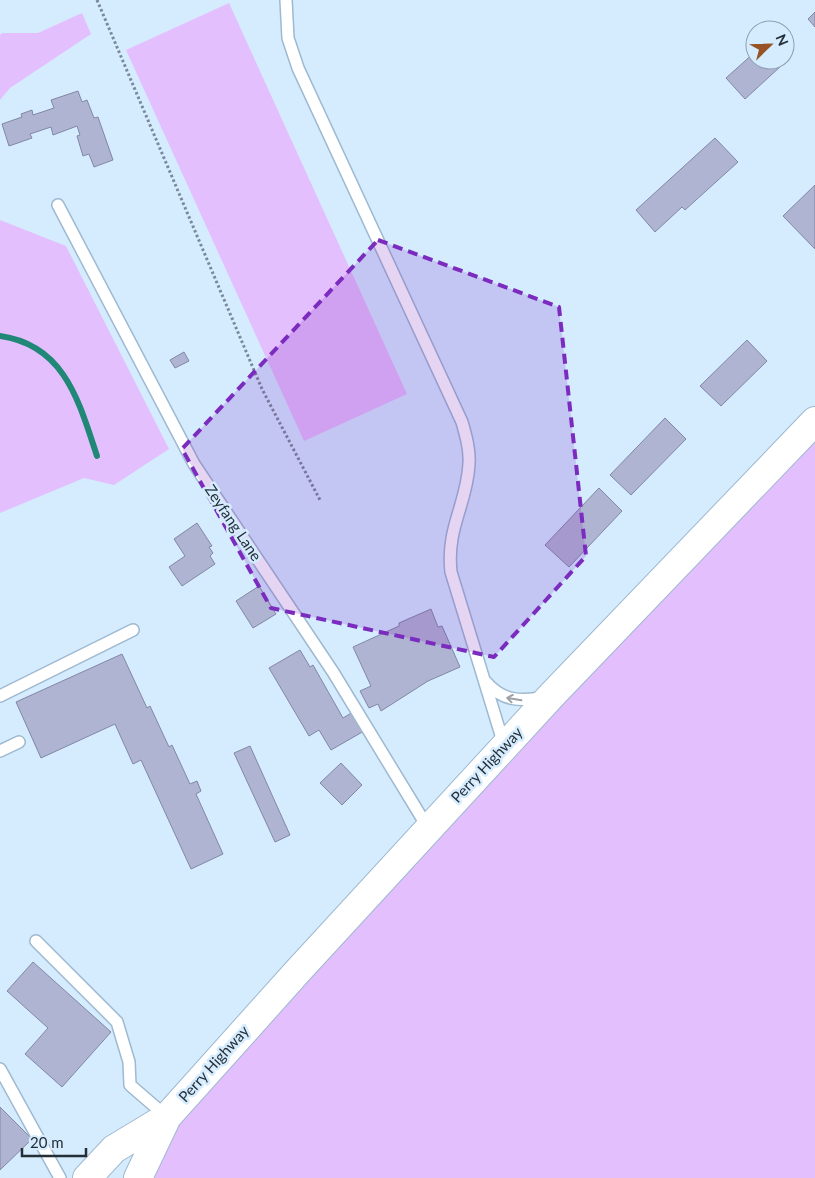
<svg xmlns="http://www.w3.org/2000/svg" width="815" height="1178" font-family="Lato,sans-serif">
<rect width="100%" height="100%" fill="#d5ecff"/>
<path fill="#e4bffd" d="M229 3 407 394 304 441 126 50Z
M82 13 91 34 10 88 0 100V35L2 33H38Z
M0 220 66 246 169 449 114 485 84 478 0 513Z
M815 421V1178H138L167 1117Z"/>
<g fill="none" stroke-linecap="round" stroke-linejoin="round">
<path stroke="#218777" stroke-width="6" d="M0 336C65 345 79 402 97 456"/>
</g>
<path fill="#afb4d3" stroke="#8187a4" d="M815 12V27L808 19Z
M755 52V60H776L781 66 745 99 726 78Z
M78 91 82 102 87 100 94 118 98 117 113 160 94 167 89 154 83 156 77 136 80 135 77 126 53 135 51 127 30 134 32 138 9 146 2 124 22 117 21 114 32 110 33 115 54 108 51 100Z
M715 138 738 162 685 210 682 207 655 232 636 210Z
M815 185V249L783 216Z
M747 340 767 361 721 406 700 386Z
M184 352 189 361 175 368 170 360Z
M665 418 686 439 631 495 610 475Z
M599 488 622 511 569 567 545 545Z
M197 523 212 546 209 547 213 553 210 556 215 564 182 586 169 567 185 556 174 539Z
M259 586 276 614 253 628 236 601Z
M431 609 438 627 442 626 460 667 428 681 381 711 378 704 369 708 360 691 371 686 353 647 399 626V623Z
M300 650 310 667 313 665 343 718 353 712 364 731 331 750 319 730 309 736 269 668Z
M122 654 147 708 150 706 169 747 172 745 190 784 197 781 201 791 196 794 223 854 191 869 141 760 133 764 115 724 41 758 16 702Z
M250 746 290 835 275 842 234 753Z
M341 763 362 785 342 805 320 783Z
M33 962 111 1032 62 1087 25 1054 48 1028 7 991Z
M0 1107 32 1139 0 1170Z"/>
<g fill="none" stroke-linecap="round" stroke-linejoin="round">
<defs>
<path id="service" d="M286 0 288 38 298 68 462 422C466 436 470 450 469 464 467 504 446 528 451 572L504 745
M58 205 194 464 333 672 428 828
M486 682C502 701 521 702 544 697
M0 696 133 630
M0 751 19 742
M36 941 117 1022 129 1062 130 1085 167 1117
M0 1069 60 1178"/>
<path id="trunk" d="M87 1178 114 1149 167 1117
M138 1178 167 1117 297 972 551 696 815 421"/>
</defs>
<use href="#service" stroke="#9eb9d0" stroke-width="14"/>
<use href="#trunk" stroke="#9eb9d0" stroke-width="30"/>
<path stroke="#798997" stroke-width="3" stroke-dasharray="2.5 2.5" stroke-linecap="butt" d="M97 0 262 389 320 500"/>
<use href="#service" stroke="#fff" stroke-width="11"/>
<use href="#trunk" stroke="#fff" stroke-width="28"/>
</g>
<defs><path id="oneway-shaft" d="M-6 0H5M1.5-3L5.5 0L1.5 3" fill="none" stroke-width="1.6" stroke-linecap="round" stroke-linejoin="round" transform="scale(1.25)"/></defs>
<use stroke="#9ca1a5" href="#oneway-shaft" transform="translate(514 699) rotate(-170)"/>
<path fill="#7b2cbf" fill-opacity="0.2" stroke="#7b2cbf" stroke-width="4" stroke-dasharray="10 6" stroke-linejoin="round" d="M378 240 559 307 586 556 494 657 271 608 182 449Z"/>
<g text-anchor="middle" stroke-width="5" stroke-linejoin="round" paint-order="stroke">
<g font-size="15" fill="#242e37" stroke="#d5ecff">
<text transform="translate(233 523) rotate(56)" y="5">Zeyfang Lane</text>
<text transform="translate(487 765) rotate(-47)" y="5">Perry Highway</text>
<text transform="translate(214 1064) rotate(-48)" y="5">Perry Highway</text>
</g>
</g>
<g transform="translate(770 45) rotate(67)"><circle r="24" fill="#d5ecff" stroke="#8ea0af"/>
<path d="M0-4L9 19L0 12L-9 19Z" fill="#975325"/>
<text y="-8" font-size="14" font-weight="bold" text-anchor="middle" fill="#242e37">N</text>
</g>
<path d="M22 1148v8h64v-8" fill="none" stroke="#242e37" stroke-width="2.5"/>
<text x="30" y="1148" font-size="15" fill="#242e37" stroke="#d5ecff" stroke-width="4" paint-order="stroke">20 m</text>
</svg>
